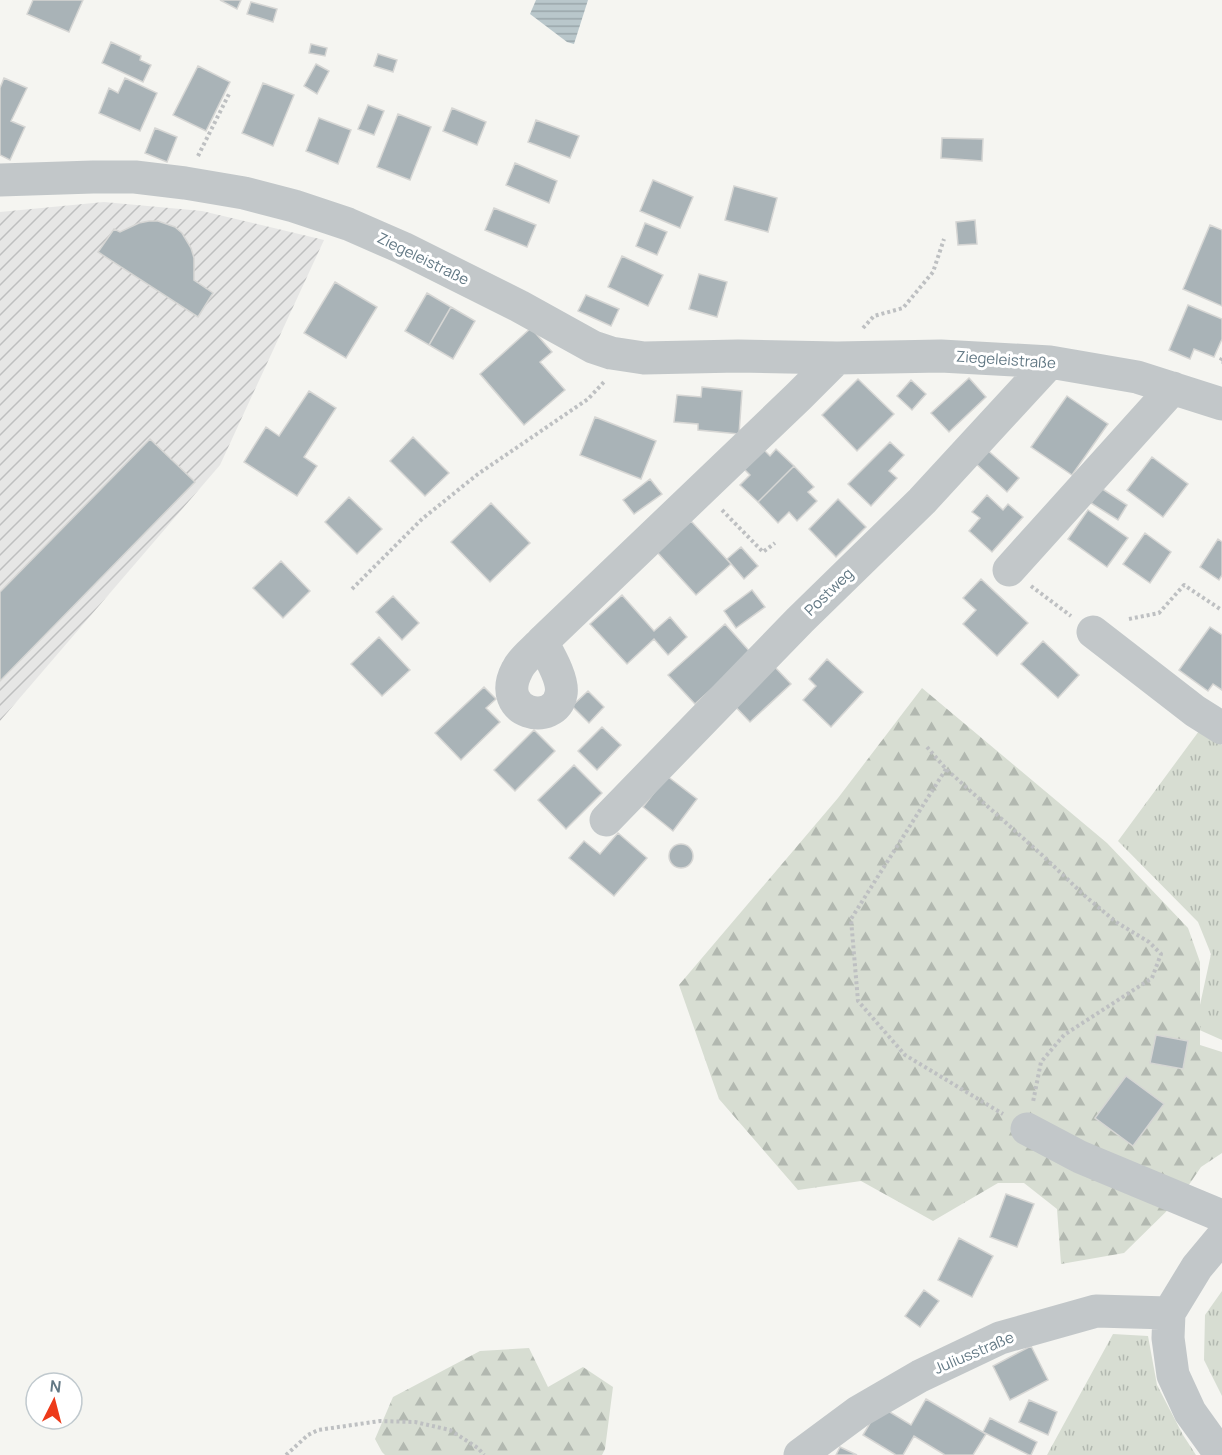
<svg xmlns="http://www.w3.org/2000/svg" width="1222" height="1455" font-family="Manrope,sans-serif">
<defs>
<pattern id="industrial-furrows" width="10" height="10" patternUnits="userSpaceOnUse" patternTransform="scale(1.5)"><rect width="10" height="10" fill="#e6e6e5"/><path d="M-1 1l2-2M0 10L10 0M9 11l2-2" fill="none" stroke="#bebfbf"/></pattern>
<pattern id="grass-tufts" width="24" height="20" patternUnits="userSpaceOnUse" patternTransform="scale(1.5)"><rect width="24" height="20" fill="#d7ddd2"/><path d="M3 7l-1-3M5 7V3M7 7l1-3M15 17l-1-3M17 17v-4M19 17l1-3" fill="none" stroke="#b2b8b0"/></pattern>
<pattern id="forest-firs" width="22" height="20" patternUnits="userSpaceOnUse" patternTransform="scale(1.5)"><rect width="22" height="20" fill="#d7ddd2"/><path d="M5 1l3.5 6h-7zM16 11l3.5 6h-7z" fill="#b2b8b0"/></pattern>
<pattern id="water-rules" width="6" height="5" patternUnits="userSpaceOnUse" patternTransform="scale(1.5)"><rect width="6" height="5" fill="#b9c7cb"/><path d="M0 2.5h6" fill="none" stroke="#9aa6aa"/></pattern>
</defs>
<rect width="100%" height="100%" fill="#f5f5f1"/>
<path fill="url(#industrial-furrows)" d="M104 202 202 211 324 240 220 465 0 721V212Z"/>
<path fill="url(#grass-tufts)" d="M1199 731 1222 745V1040L1195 1028 1211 954 1198 922 1118 841Z
M1222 1291V1396L1204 1360 1205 1315Z
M1113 1334 1148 1336 1157 1385 1183 1435 1196 1455H1047Z"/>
<path fill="url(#forest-firs)" d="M922 688 1107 843 1188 928 1200 962V1045L1222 1052V1153L1201 1167 1180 1198 1124 1253 1061 1264 1057 1209 1024 1183H998L933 1221 861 1181 798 1190 719 1099 679 985 838 798Z
M529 1348 548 1387 583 1367 613 1387 605 1449 602 1455H385L382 1452 375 1439 393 1397 480 1351Z"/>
<path fill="url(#water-rules)" d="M536 0H588L574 44 567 42 530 14Z"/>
<path fill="#a9b3b7" stroke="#d6d6d4" stroke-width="1.5" d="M33 0H83L69 32 27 14Z
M220 0H241L237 9Z
M251 2 277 9 273 22 247 14Z
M111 42 141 56 140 60 151 65 143 82 102 63Z
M311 44 327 48 325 56 309 53Z
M378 54 397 60 393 72 374 66Z
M316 64 329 71 317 94 304 86Z
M198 66 230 82 206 131 173 115Z
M4 78 27 88 11 121 25 127 10 160 0 155V88Z
M125 78 157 93 140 131 99 113 109 88 118 93Z
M263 83 294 95 273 146 242 133Z
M368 105 384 111 374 135 358 129Z
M452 108 486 122 477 145 443 131Z
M398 114 431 127 410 180 377 167Z
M319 118 351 130 338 164 306 151Z
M536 120 579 136 570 158 528 142Z
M155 128 177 137 167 162 145 153Z
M942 138 983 139 982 161 941 158Z
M515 163 557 181 549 203 506 185Z
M653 180 693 197 680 228 640 211Z
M734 186 777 198 768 232 725 220Z
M494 208 536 225 527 247 485 230Z
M975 220 977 244 958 245 956 222Z
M149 221H158L175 227 182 233 191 248 194 258V280L213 293 198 317 98 252 114 229 120 232 139 223Z
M645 223 667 232 657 255 636 246Z
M1210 225 1222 230V306L1183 289Z
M622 256 663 275 648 306 608 287Z
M699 274 727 282 717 317 689 309Z
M335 282 377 307 346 358 304 333Z
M427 293 451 307 429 345 405 331Z
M586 295 619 309 611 326 578 311Z
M1188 305 1222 319V339L1214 357 1194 349 1190 359 1169 350Z
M451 307 475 321 453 359 429 345Z
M531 328 552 352 540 362 565 390 524 425 480 374Z
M969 378 986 397 949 432 931 413Z
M858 379 894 414 857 451 822 415Z
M911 380 926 394 912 410 897 396Z
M702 387 742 391 739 434 698 430V424L674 422 677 395 701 397Z
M309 391 336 408 304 457 317 466 297 496 244 462 266 427 279 436Z
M1067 396 1108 424 1072 475 1031 447Z
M595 417 656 441 641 479 580 455Z
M413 437 449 473 425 496 390 461Z
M150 439 195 482 0 681V592Z
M890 442 904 455 889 471 897 478 871 506 848 484Z
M762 448 770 456 776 449 794 466 758 502 740 485 750 475 743 468Z
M985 448 1019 478 1007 492 973 461Z
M1152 457 1188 484 1163 517 1127 490Z
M794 466 814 487 808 492 817 501 797 521 789 512 778 523 758 502Z
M650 479 662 494 634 514 623 500Z
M1101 488 1127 505 1118 520 1091 503Z
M987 495 1003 510 1008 504 1023 517 992 552 969 531 980 518 972 512Z
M349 497 382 529 357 554 325 522Z
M838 499 866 527 836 557 809 529Z
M491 503 530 543 490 582 451 542Z
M1088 510 1128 538 1107 567 1068 539Z
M691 521 731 564 696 595 657 552Z
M1145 533 1171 552 1150 583 1123 564Z
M1218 539 1222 542V575L1219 580 1200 567Z
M741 547 758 566 744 579 727 559Z
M281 561 310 591 283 618 253 588Z
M981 579 1028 623 997 656 963 624 976 610 963 598Z
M752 590 765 607 736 628 724 611Z
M622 595 654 631 670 617 687 637 668 655 654 639 627 664 590 624Z
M393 596 419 623 402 640 376 612Z
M725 624 751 653 695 704 668 675Z
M1210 627 1222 635V690L1213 684 1208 691 1179 670Z
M379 637 410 670 382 696 351 664Z
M1043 641 1079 675 1058 698 1021 664Z
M827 659 863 692 831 727 803 700 816 686 809 679Z
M771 663 791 684 750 722 730 701Z
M484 687 496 699 486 708 500 722 461 760 435 733Z
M588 691 604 707 589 723 572 706Z
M602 727 621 745 597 770 578 751Z
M534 730 555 751 515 791 494 770Z
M574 765 602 793 566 829 538 800Z
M667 776 697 799 673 831 643 807Z
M618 833 647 858 614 896 569 858 584 841 600 854Z
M669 856a12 12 0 1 1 24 0a12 12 0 1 1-24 0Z
M1156 1035 1188 1041 1183 1069 1150 1063Z
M1126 1076 1164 1104 1133 1146 1095 1118Z
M1006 1194 1034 1204 1017 1247 990 1237Z
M959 1238 993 1256 972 1297 938 1280Z
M924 1290 939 1301 920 1327 905 1316Z
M1031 1346 1048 1380 1010 1400 993 1366Z
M926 1399 986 1434 973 1455H945L914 1436 903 1455H896L863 1435 880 1406 911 1425Z
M1029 1400 1057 1412 1048 1435 1019 1422Z
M990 1418 1037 1442 1031 1455H1029L983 1432Z
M840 1447 857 1455H836Z"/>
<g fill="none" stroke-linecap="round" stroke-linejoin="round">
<path stroke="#bec0c2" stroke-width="4" stroke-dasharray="3 3" stroke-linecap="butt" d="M198 156 230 92
M863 328 874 316 903 308 933 272 944 239
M1222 358 1220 362H1222
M722 510 763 552 775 543
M1031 586 1071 616
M352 589 422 519 478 474 588 399 604 382
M1129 619 1159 613 1184 585 1220 609 1222 608
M927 747 946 769 1042 855 1085 896 1116 922 1149 942 1161 954 1152 978 1064 1035 1041 1062 1033 1102
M946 769 851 919 858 1001 905 1055 1003 1114
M286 1455 308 1435 318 1430 380 1421 415 1422 450 1430 478 1448 484 1455"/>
<path stroke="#c2c7c9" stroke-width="33" d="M0 180 93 177H135L185 183 244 193 294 206 348 224 403 248 519 306 593 347 611 353 644 358 738 356 837 358 941 356 1050 362 1137 377 1222 404
M1009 570 1173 388
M1093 632 1195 711 1222 728
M542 642C549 655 564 680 561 694 555 728 494 714 517 670 522 659 534 651 542 642L799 396 837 358
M606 820 800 620 922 501 1050 362
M1027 1129 1080 1157 1222 1216
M800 1455 858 1412 920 1376 1000 1338 1096 1311 1169 1313
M1221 1455 1190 1412 1173 1375 1168 1338 1169 1313 1197 1267 1222 1237"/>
</g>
<g text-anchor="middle" stroke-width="6" stroke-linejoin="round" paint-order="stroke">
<g font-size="15" fill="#627884" stroke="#fff">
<text transform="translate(423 259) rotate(26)" y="5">Ziegeleistraße</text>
<text transform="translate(1006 360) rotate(4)" y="5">Ziegeleistraße</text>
<text transform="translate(829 592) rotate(-44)" y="5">Postweg</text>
<text transform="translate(974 1353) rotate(-23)" y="5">Juliusstraße</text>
</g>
</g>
<g transform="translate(54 1401) rotate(6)"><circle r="28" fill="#ffffff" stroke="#c0c9ce" stroke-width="1.5"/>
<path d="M0-4.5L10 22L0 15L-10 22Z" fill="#ed3a19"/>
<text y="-9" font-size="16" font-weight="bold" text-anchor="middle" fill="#627884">N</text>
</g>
</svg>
